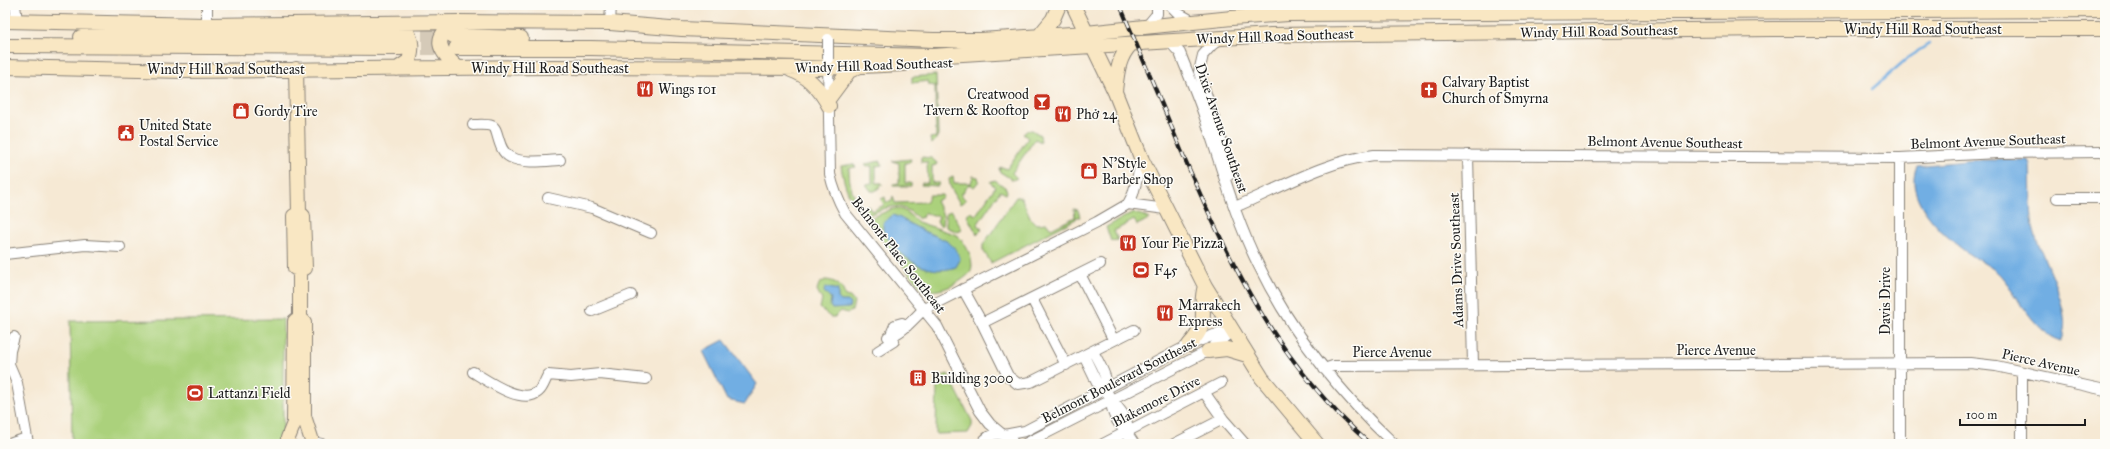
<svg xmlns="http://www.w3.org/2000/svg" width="2110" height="449" font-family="'IM FELL Great Primer',serif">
<rect width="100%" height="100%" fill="#fdfcf7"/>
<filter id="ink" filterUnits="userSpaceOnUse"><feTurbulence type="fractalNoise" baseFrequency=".025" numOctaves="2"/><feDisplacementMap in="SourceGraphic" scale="8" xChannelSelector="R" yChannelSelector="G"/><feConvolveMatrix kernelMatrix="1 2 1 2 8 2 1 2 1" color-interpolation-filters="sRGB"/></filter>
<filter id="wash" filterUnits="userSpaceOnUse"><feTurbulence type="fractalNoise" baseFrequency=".012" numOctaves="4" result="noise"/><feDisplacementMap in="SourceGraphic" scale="16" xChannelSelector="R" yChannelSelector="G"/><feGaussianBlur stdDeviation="0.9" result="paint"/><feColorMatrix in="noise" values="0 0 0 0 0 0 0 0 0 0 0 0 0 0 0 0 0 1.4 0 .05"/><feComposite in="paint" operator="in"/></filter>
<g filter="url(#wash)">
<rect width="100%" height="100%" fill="#f6e9d4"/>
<path fill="#abd17b" stroke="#64764c" d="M936 75 938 135 935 141 931 144 930 138 936 137 935 86 929 85 928 81 912 83V77Z
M1028 130H1032L1040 135 1041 142 1035 139 1012 173 1017 178 1013 180 1000 172 999 168 1002 167 1007 169 1028 138 1023 134Z
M921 157 931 158 937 163 936 165 932 166V183H939L938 186 921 185 922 183H928L927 162H921Z
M911 159 910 162 905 163V183H911V186H893V184L899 183V163L892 161Z
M881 161 882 165 876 166V183H882V185L875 191H871L866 184 872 183V166H866L865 164Z
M853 164 856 167 849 168C849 185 852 196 863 209L868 206 872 211 884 205 881 199 885 197 886 202H891L893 196 895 203 927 202 929 195H942L943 197 936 201 943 215 942 226 939 225V223L937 222 939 216 924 213 922 218 920 217 919 219C897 198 888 208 863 217 850 201 844 186 841 166Z
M973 176 978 177 979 181 974 187 969 184 961 195 966 200 960 204 950 186 949 179 953 177 954 183H971Z
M995 180 1006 188 1007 192 1006 194 1000 191 977 225 982 229 977 234 967 216 970 212 976 215 995 187 990 182Z
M1016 197H1021L1031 219 1036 224 1047 223 1051 229 1075 217 1074 209 1078 210 1080 217H1076V219L991 263 983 250V245Z
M897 208 905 211 918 222 957 235C966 243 976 262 970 273 959 284 936 296 921 288L866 220 892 209Z
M951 211 953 213 962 230 958 232 946 227V213Z
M1132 213 1142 215 1149 219 1137 225 1134 220 1114 231 1118 240 1111 241 1106 227Z
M825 280C835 280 843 286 845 296L850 297 854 302 852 311 848 313 841 311 835 317H830L820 308 822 300 817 290 819 284Z
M283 319V444H72L70 321Z
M948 374 972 421V426L968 433 936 434 937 378Z"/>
<path fill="#71aee3" stroke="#466580" d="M1975 160H2028L2030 165C2031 185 2030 207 2033 227 2038 254 2078 316 2060 341 2031 328 2021 299 2001 276 1992 266 1980 262 1969 254 1945 237 1902 199 1917 166Z
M893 215C903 218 909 224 918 228 935 238 955 238 960 260L956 267C925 278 897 255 883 230V223Z
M825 287 838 290V298L841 301H848L850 305 849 308 832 309 830 306 831 298 824 292Z
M724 340 757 384 745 404 727 400 703 351Z"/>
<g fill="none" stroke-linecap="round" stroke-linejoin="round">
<path stroke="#71aee3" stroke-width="2.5" d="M1872 89 1910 56 1929 44"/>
</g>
</g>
<g filter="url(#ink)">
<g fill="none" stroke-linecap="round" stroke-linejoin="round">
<path stroke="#d5cab8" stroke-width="14" stroke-dasharray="14 7" stroke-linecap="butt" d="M401 36H453
M401 48H453"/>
<defs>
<path id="street" d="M15 5 17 21
M1170 5 1178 13 1194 22
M610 23 611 5
M207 25V5
M1147 26 1157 14V5
M1221 38 1212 45 1203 55 1199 72 1222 143 1229 175
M1169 41 1180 53C1188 74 1198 96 1205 118 1222 168 1235 219 1259 266 1292 334 1339 392 1394 444
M828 61 830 174C833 188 838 200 845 213L937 326 980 411 990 424 1002 434
M473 125C479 125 486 124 492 126 499 128 497 151 510 157 524 164 544 161 560 160
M1468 155 1473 365
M1900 158V444
M548 198 592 208 651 233
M2057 198H2105
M1128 204 1133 194 1142 160
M1235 207C1280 188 1325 161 1374 155L1900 158 1998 153 2105 152
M5 254 85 245 120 247
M1100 264 982 323 1008 376 1018 384 1031 382 1134 330
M1080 274 1113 339
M963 289 982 323
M1032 299 1066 365
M592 311 631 295
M14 337 10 351 9 364 17 383 27 438
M888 337C903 333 913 319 924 309L1097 222 1128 204 1166 209
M878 351 894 341 892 332 895 325 902 323 907 326
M1093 351C1097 360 1104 370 1106 380 1107 384 1106 388 1107 392 1113 406 1130 414 1127 431
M1084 356 1097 383 1106 390
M1324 369 1333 366 1970 363 1996 366 2105 390
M473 372C488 381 523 406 539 391 543 388 545 380 548 375L571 377 600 374 646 379
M2022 372V444
M1204 392 1223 419 1245 444
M1111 399C1112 423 1124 426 1134 444
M1004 435 1025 431 1189 345 1214 335 1232 331
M313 442 322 444
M9 444 27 438 28 443
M982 444C989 431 1006 431 1014 444
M1025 444 1208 351 1231 332
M1103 444 1221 383
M1174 444 1223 419"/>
<path id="secondary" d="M1073 5 1115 92 1142 160 1205 286 1262 378 1317 444
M5 21 207 25 458 22 610 23 682 29 933 40H980L1086 33 1232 18 1288 14 2105 10
M458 22C430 37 439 51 458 68
M453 36 521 38
M1039 36 1053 19 1059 5
M81 37 401 36
M5 46 401 48
M456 48H591L931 56 1271 35 1772 29H2105
M5 67 183 71 546 67 820 68 904 64
M296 69 299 213 303 216 305 268H295L294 216 299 213
M397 69 409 61C413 49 413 32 399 25
M791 70C809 76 820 89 829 106
M1115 91C1117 74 1118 57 1131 44
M829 98 849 71 858 67
M300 269V318L304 322V416L311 438
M1189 345C1213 319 1197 312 1205 286
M1208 351 1227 349 1247 355
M288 438 294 423 295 321 299 318"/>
</defs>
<use href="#street" stroke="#898278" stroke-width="12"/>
<use href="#secondary" stroke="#898278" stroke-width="16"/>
<use href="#street" stroke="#fff" stroke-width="10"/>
<use href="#secondary" stroke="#f9e7c3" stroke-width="14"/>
<defs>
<path id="rail" d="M1120 5C1140 53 1161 101 1181 150 1230 264 1275 360 1370 444"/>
</defs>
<use href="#rail" stroke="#1c1c1c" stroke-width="4"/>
<use href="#rail" stroke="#fdfcf7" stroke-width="2.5" stroke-dasharray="8" stroke-linecap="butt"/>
<defs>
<path id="street-bridge" d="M828 39V59"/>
</defs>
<use href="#street-bridge" stroke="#898278" stroke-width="12" stroke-linecap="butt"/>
<use href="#street-bridge" stroke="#fff" stroke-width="10"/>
</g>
</g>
<defs>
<symbol id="restaurant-square" viewBox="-11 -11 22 22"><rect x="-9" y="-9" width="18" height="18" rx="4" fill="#c8321e" stroke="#fdfcf7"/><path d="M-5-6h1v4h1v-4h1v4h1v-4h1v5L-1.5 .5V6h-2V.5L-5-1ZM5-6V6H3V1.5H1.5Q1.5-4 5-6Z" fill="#fff"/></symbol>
<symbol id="church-square" viewBox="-11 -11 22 22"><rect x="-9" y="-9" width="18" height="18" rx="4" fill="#c8321e" stroke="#fdfcf7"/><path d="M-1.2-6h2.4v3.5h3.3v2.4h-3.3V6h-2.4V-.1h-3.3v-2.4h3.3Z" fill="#fff"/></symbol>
<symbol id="bar-square" viewBox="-11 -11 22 22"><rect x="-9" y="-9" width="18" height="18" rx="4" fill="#c8321e" stroke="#fdfcf7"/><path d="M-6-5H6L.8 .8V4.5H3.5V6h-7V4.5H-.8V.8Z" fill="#fff"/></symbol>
<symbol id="shop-square" viewBox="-11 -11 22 22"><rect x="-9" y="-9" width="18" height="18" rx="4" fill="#c8321e" stroke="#fdfcf7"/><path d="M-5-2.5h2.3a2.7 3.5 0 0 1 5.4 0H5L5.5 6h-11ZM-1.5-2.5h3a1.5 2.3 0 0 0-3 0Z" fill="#fff"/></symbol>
<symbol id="civic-square" viewBox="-11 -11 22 22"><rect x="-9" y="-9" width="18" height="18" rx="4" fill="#c8321e" stroke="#fdfcf7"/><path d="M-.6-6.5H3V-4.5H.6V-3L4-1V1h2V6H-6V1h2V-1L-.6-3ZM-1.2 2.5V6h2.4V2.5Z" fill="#fff"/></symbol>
<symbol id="stadium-square" viewBox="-11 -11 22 22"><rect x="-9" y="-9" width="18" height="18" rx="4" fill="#c8321e" stroke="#fdfcf7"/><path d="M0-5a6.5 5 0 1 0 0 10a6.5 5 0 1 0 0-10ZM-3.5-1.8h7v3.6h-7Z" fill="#fff"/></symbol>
<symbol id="building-square" viewBox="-11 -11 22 22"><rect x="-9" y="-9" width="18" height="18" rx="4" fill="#c8321e" stroke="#fdfcf7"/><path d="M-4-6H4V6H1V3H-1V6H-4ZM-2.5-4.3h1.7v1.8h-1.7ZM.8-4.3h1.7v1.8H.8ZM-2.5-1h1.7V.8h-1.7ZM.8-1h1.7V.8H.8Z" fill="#fff"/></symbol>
</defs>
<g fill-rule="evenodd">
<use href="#restaurant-square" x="635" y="79" width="20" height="20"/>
<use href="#church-square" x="1419" y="80" width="20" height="20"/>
<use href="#bar-square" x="1032" y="92" width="20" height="20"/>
<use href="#shop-square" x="231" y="101" width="20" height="20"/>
<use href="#restaurant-square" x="1053" y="104" width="20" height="20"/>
<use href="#civic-square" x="116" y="123" width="20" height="20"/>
<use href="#shop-square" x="1079" y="161" width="20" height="20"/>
<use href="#restaurant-square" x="1118" y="233" width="20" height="20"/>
<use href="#stadium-square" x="1131" y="260" width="20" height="20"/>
<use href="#restaurant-square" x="1155" y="303" width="20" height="20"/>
<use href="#building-square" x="908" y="368" width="20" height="20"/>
<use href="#stadium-square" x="185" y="383" width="20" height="20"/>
</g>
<g text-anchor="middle" stroke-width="3" stroke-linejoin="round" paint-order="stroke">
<g font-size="14" fill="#1c1c1c" stroke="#fdfcf7">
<text x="1923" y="34">Windy Hill Road Southeast</text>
<text transform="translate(1599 31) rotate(-1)" y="5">Windy Hill Road Southeast</text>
<text transform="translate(1275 36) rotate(-2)" y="5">Windy Hill Road Southeast</text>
<text transform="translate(874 65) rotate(-2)" y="5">Windy Hill Road Southeast</text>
<text x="550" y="73">Windy Hill Road Southeast</text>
<text x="226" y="74">Windy Hill Road Southeast</text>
<text transform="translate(1222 128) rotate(71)" y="5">Dixie Avenue Southeast</text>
<text transform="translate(1988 141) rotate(-2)" y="5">Belmont Avenue Southeast</text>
<text transform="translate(1665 142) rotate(1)" y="5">Belmont Avenue Southeast</text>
<text transform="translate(899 255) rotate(52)" y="5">Belmont Place Southeast</text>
<text transform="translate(1456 260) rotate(-92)" y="5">Adams Drive Southeast</text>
<text transform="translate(1885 301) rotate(-90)" y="5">Davis Drive</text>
<text x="1716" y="355">Pierce Avenue</text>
<text x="1392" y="357">Pierce Avenue</text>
<text transform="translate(2041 362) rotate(13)" y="5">Pierce Avenue</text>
<text transform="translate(1119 380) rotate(-27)" y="5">Belmont Boulevard Southeast</text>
<text transform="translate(1156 401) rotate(-27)" y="5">Blakemore Drive</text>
</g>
<g font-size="14" fill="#1c1c1c" stroke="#fdfcf7" text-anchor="start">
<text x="1442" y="87">Calvary Baptist<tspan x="1442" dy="16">Church of Smyrna</tspan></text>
<text x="658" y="94">Wings 101</text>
<text x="1029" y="99" text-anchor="end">Creatwood<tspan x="1029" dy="16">Tavern &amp; Rooftop</tspan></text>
<text x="254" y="116">Gordy Tire</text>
<text x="1076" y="119">Phở 24</text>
<text x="139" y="130">United State<tspan x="139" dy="16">Postal Service</tspan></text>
<text x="1102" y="168">N'Style<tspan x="1102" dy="16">Barber Shop</tspan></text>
<text x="1141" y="248">Your Pie Pizza</text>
<text x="1154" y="275">F45</text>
<text x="1178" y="310">Marrakech<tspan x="1178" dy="16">Express</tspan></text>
<text x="931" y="383">Building 3000</text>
<text x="208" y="398">Lattanzi Field</text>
</g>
</g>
<rect width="2110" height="449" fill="none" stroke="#fdfcf7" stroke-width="20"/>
<path d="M1960 419v6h125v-6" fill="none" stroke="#1c1c1c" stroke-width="2"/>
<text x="1966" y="419" font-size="12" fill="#1c1c1c" stroke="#fdfcf7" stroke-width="3" paint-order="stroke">100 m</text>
</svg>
